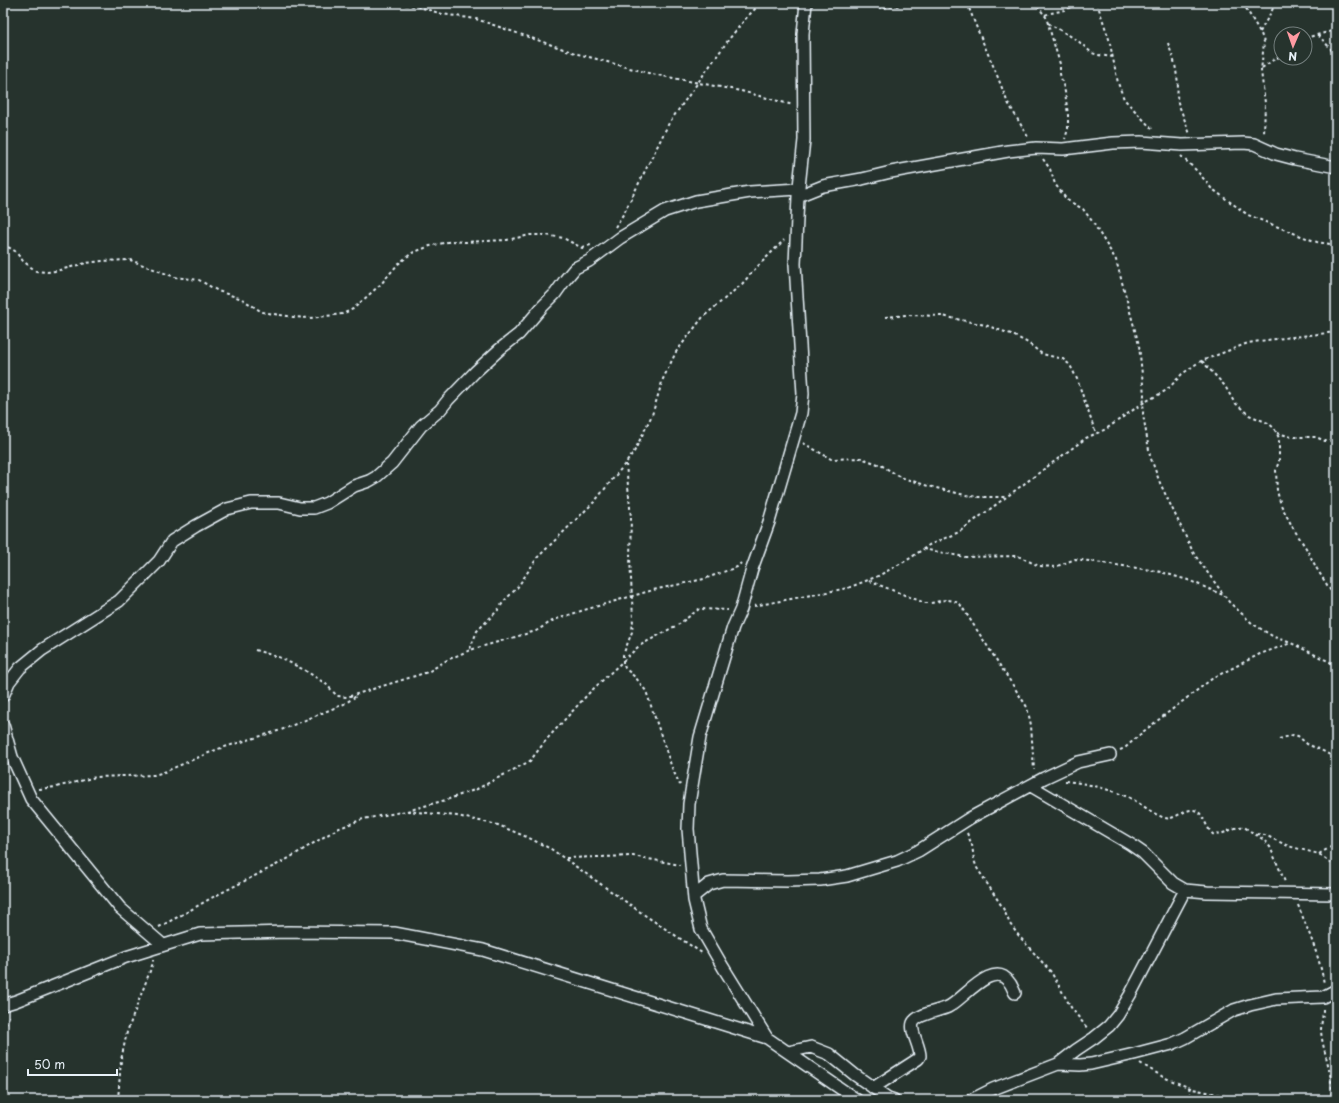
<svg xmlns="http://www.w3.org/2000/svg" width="1339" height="1103" font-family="'Playpen Sans',sans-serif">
<rect width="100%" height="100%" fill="#26332d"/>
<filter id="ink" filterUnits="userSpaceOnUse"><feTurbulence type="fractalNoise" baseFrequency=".025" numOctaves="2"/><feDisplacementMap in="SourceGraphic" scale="8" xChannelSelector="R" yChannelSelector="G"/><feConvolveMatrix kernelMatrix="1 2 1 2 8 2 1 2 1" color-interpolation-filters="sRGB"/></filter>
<g filter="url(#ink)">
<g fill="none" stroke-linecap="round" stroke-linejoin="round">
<defs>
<path id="minor" d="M798 196 823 186 862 179 891 172 1008 151 1036 148 1063 149 1113 143 1141 142 1182 145 1243 143 1254 144 1276 154 1295 159 1336 167
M3 696 9 682 20 668 42 650 119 601 159 561 172 541 196 526 227 509 251 503H279L300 508H314L327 503 354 486 369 481 376 477 392 463 421 426 440 410 448 400 475 372 500 349 519 334 542 307 555 294 565 280 575 268 589 261 620 238 665 211 696 201 750 192 799 189
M3 725 12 757 31 799 120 908 163 945
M1031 786 1130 844 1143 853 1173 883 1185 890 1207 892 1336 894
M694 896 709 884 723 880 788 881 820 880 847 876 897 861 918 851 970 818 1044 778 1078 762 1110 755
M3 1005 16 1001 126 957 200 934 288 932 394 933 483 950 767 1038 857 1100
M767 1038 723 967 701 929 694 900 688 829 689 804 700 737 733 627 741 609 752 569 769 522 801 413 803 394 795 264 798 196 804 140 803 34 806 3
M788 1052 811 1047 829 1054 855 1075 888 1098 894 1100
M1058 1064 1080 1065 1091 1064 1134 1054 1172 1044 1185 1038 1234 1010 1250 1005 1276 999 1323 997 1336 990
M873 1088 918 1059 920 1056C920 1046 910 1031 913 1023 917 1014 939 1011 948 1007 963 1000 993 959 1009 982 1012 985 1013 990 1015 993
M971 1100 993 1089 1058 1064 1076 1050 1094 1038 1109 1026 1118 1015 1130 995 1185 890"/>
</defs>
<use href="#minor" stroke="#e8f1f8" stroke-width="14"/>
<path stroke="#e8f1f8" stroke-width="2" stroke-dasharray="3 3" stroke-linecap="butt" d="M393 3 416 6 442 14 476 19 578 54 652 74 741 91 793 105
M818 3 857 5 882 8 914 3
M967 3 978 31 995 70 1007 101 1028 137
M1032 3 1039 8 1046 17 1060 64V74L1065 92 1068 115V129L1065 139
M1097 3 1109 39 1118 83 1124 99 1154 131
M1120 3 1128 4 1139 3
M1243 3 1261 34 1264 42 1261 71 1265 103 1264 135
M1045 15C1058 10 1064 13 1076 3
M1048 23 1077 40 1092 53 1098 55 1113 57
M1260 32 1276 3
M1318 35 1331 49 1336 62
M1305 38 1336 30
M1168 43 1175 64 1178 83 1177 100 1190 134
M1262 68 1276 58 1281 57
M1181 156 1198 172 1211 188 1248 215 1301 236 1317 242 1336 245
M1043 159 1050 169 1055 184 1067 200 1083 209 1092 221 1116 260 1139 345 1144 394 1143 414 1150 456 1160 483 1194 554 1229 602 1253 624 1274 637 1291 643 1336 665
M615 227 624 213 669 123 729 39 747 17 761 3
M3 244 15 251 23 261 36 271 47 272 56 271 86 263 102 261 130 260 175 277 199 280 218 291 242 299 262 312 293 317 310 318 342 314 353 309 381 284 398 264 412 253 430 246 452 241 465 242 507 240 530 235H545L563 238 586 250
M582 247 591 245
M885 317 907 315 942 316 985 325 1011 334 1028 343 1042 354 1063 359 1070 365 1077 379 1096 434
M1202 361 1225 386 1234 402 1249 415 1268 423 1274 428 1279 438V461L1276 470 1277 491 1281 505 1293 528 1306 548 1317 569 1336 599
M1277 433 1292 437H1316L1325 441H1336
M803 443 831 459 861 458 881 465 900 477 928 486 965 495 978 497H1005
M626 464 631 518 630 558 633 619 632 632 623 655V663L625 668 636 678 646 691 672 768 680 785
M923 549 965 557 1018 556 1039 566 1055 567 1075 559 1157 571 1188 580 1223 595
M869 581 925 603C940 604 944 595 960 604L1027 707 1031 725 1034 770
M754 606 848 588 878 576 909 559 929 545 959 532 1086 438 1106 429 1143 403 1167 390 1182 374 1199 362 1248 343 1267 340 1336 332
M470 649 477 631 498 610 504 601 517 588 537 558 595 501 633 454 652 415 663 379 676 352 703 317 742 284 756 268 784 240
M255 650 281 658 306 671 326 684 337 696 347 697 428 672 447 660 470 650 536 631 554 620 581 611 653 590 704 579 737 567 741 563
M1279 739 1293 735 1298 736 1307 744 1325 752 1336 759
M1120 750 1125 748 1144 731 1213 678 1260 654 1291 643
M1065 781C1087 783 1109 789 1130 798 1142 804 1152 814 1165 818 1175 821 1186 806 1197 811 1204 815 1206 829 1214 835 1225 835 1235 825 1244 827L1264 840 1270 847 1285 882
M39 789 56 787 96 777 154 775 164 772 218 749 281 730 344 704 358 695
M407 811 449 799 477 789 530 761 547 739 589 693 639 646 679 624 699 609 728 610
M967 833 972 845 974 860 977 868 1003 908 1010 924 1019 936 1051 972 1072 1009 1088 1029
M1257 834 1265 835 1288 846 1319 854 1336 867
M1319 854 1336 844
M566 858 633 856 680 865
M1298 905C1308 931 1320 957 1324 984
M159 927 187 912 215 896 284 861 337 829 363 819 407 811 457 816 498 825 529 838 551 849 646 916 702 953
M1323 1009C1323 1016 1321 1024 1321 1031 1323 1054 1335 1077 1331 1100
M3 1030 10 1015
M1140 1063 1163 1077 1193 1089 1244 1100
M1189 1087 1191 1100
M118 1100 121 1060 127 1032 153 963V960"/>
<use href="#minor" stroke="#26332d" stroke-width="11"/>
</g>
</g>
<rect width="1339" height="1103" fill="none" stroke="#26332d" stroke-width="16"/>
<rect x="8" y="8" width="1323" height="1087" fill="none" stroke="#e8f1f8" stroke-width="1.5" filter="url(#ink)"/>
<g transform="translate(1293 46) rotate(182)"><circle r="19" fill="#26332d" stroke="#747f7e"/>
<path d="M0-3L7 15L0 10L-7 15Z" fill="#ff9aa2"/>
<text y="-6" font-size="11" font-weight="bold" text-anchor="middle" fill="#e8f1f8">N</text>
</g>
<path d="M28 1069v6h89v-6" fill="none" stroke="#e8f1f8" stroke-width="2"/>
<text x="34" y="1069" font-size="12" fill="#e8f1f8" stroke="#26332d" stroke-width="3" paint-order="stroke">50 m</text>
</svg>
